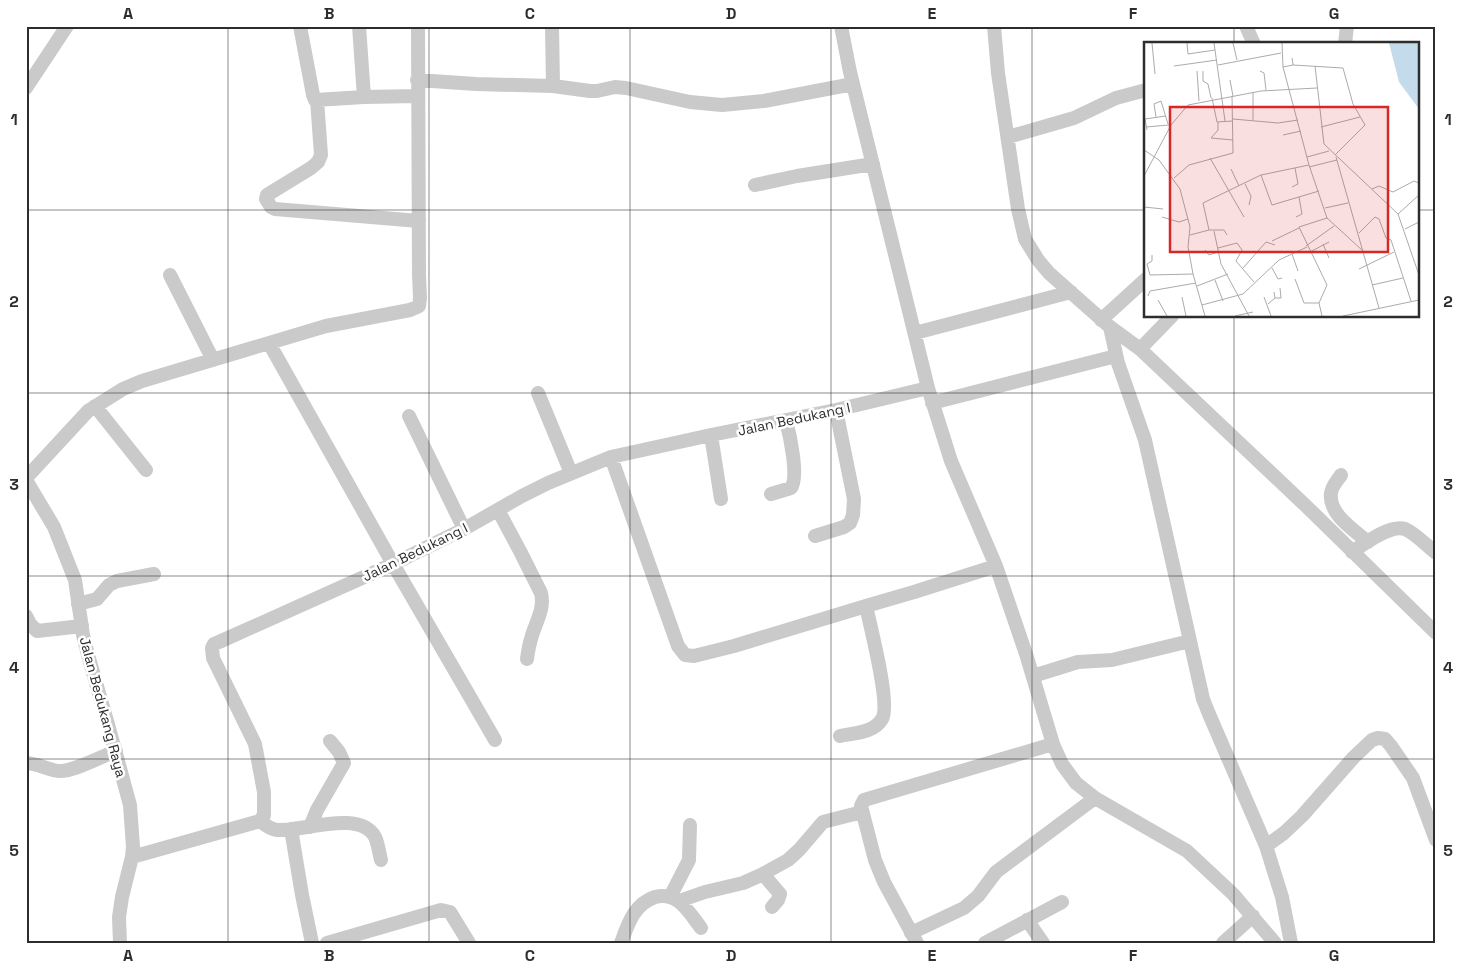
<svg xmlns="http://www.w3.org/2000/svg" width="1462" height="969" font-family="'Space Grotesk',sans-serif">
<rect width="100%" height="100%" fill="#fff"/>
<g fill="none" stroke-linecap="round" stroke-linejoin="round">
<path stroke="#cacaca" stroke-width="14" d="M300 26 313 95 315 100 364 97 418 96
M359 26 364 97
M552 26 553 86
M841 26 850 72 928 388 951 461 996 566 1026 654 1053 744 1062 764 1076 783 1095 798 1187 851 1233 894 1275 943
M994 26 998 73 1018 209 1025 239 1038 260 1049 273 1110 327 1140 349 1305 505 1436 633
M1246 26 1254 44
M1345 44 1347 26
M417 80 476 84 553 86 590 91H597L615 87 626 88 690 102 722 105 764 101 853 84
M26 88 67 26
M317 100 321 155 318 162 311 168 267 195 266 199 271 207 275 209 419 221
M1008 137 1074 118 1116 98 1146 90
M755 185 797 176 873 164
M170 275 213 360
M1101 320 1146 279
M1110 327 1118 363 1145 440 1203 699 1209 714 1266 846 1282 897 1291 943
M915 333 1071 292
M269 343 393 564 495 740
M1140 349 1172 316
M538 393 571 473
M932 403 1116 356
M95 406 146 470
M409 416 464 529
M711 435 721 499
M611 457 678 646 685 655 694 656 734 646 866 606 914 592 996 566
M1341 475C1337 481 1332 486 1331 493 1328 514 1354 530 1368 542
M26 478 88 411 123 389 142 381 326 326 410 310 419 306 420 298 419 275 418 26
M26 480 54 527 75 580 83 635 88 655 109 728 130 805 133 847 132 857 122 897 119 917 120 943
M771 494 791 488C799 477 790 435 786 421
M498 510 521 553 541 593C545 610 535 623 531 639 529 645 528 652 527 659
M815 536 844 527 850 523 853 515 854 499 836 410
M1352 552C1364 544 1390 524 1405 529 1415 533 1427 546 1436 553
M78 604 97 599 109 585 117 581 154 574
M26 616 30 624 37 631 82 626
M1033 676 1078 662 1112 660 1190 641
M840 736C854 733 874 733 882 719 891 705 870 625 866 606
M26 763C38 763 49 771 60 771 75 771 102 756 116 751
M260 821C265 825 270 829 277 830 301 832 360 809 375 837 378 843 379 852 381 860
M310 827 317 810 344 763 339 752 330 741
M291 829 302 895 312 943
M1266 846 1284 833 1302 816 1354 757 1372 740 1378 738 1385 739 1391 746 1413 778 1436 840
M132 857 260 821 264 815V792L255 744 213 658 212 648 214 644 219 642 393 564 464 529 522 496 548 483 611 457 711 435 836 410 928 388
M763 874 780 894 778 900 772 907
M670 897 689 860 690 825
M679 901 705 892 743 883 761 875 788 860 799 850 823 822 862 812
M1027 920 1043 943
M911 933 964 908 978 896 996 872 1095 798
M327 943 441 910 450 912 469 943
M621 943C628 924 634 904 655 897 663 895 671 896 678 901 687 907 694 919 701 928
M917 943 884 882 875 860 861 806 864 800 1053 744
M985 943 1062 902
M1223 943 1253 916"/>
</g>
<path fill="none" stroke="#2d2d2d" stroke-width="1" stroke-opacity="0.55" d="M228 26V943M429 26V943M630 26V943M831 26V943M1032 26V943M1234 26V44M26 210H1146M1418 210H1436M1234 316V943M26 393H1436M26 576H1436M26 759H1436"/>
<g text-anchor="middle" stroke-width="5" stroke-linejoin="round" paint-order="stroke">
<g font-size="14" fill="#2d2d2d" stroke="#fff">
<text transform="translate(794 419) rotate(-12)" y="5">Jalan Bedukang I</text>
<text transform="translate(415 552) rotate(-26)" y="5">Jalan Bedukang I</text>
<text transform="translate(103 707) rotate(75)" y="5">Jalan Bedukang Raya</text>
</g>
</g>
<g transform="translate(1144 42)">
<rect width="275" height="275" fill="#fff"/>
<path d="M245 1H275V67L255 40Z" fill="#c4dbec"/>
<path fill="none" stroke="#ababab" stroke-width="1" d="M8 1 11 32M43 1 44 12 71 8M70 1 81 79M89 1 93 18M138 1 139 25 165 123 183 176 219 209M74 23 137 11M149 23 199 26 209 62 221 83 191 113M30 24 73 18M171 24 180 102 254 172 275 233M139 25 149 23 148 16M53 29 55 59M59 29V39L64 42 67 56M116 29 120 31 122 48M86 38 89 54M109 50V78M68 56 73 80 89 79M12 75 10 62 17 59 24 82M89 77 134 81 154 78M74 80V88L67 96 89 98M2 85 25 83M177 85 216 75M3 88 1 77 22 74M139 93 157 89M0 108 15 118 36 147 46 185 44 205 49 232 61 274M163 115 185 109M192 115 235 266M66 116 100 175M165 125 193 118M87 127 95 144M117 133 128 163 175 149M0 134 27 83 44 63 117 49 173 46M30 136 45 123 89 111 88 54M101 142 107 154 105 163M148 145 154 142 151 126M228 147 235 144 249 150 270 139 275 141M0 165 19 167M181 166 204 161M254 172 275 153M18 175 35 180 44 177M152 175 158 172 155 155M261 187 275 180M65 188 59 161 117 133 165 123M70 189 77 222 105 274M215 191 231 175 235 177 242 196 247 198 267 259M46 193 65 188H80L83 193M128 199 155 186M179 202 185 216M162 204 190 184M74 206 93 201 98 208 92 219 110 240M61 208 65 213 74 210M166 210 185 200M148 212 154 229M8 213V219L3 222 6 233 49 232M99 226 122 200 131 203M128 226 134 237 138 236M215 227 250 210M151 237 160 261H175M71 238 79 259M228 243 259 236M53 244 84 232M4 254 6 249 52 241M38 255 42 274M120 255 127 274M131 256H137L136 246M14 258 23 274M124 262 131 256 130 250M58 263 99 252 135 218 163 205M91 274 109 270M178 274 175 261 183 243 155 185 183 176M199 274 275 258"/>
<path fill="#d62828" fill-opacity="0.15" stroke="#d62828" stroke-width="2.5" d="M26 65H244V210H26Z"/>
<rect width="275" height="275" fill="none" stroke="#2d2d2d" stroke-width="2.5"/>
</g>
<rect width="1462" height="969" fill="none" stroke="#ffffff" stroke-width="55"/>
<rect x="28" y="28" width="1406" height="914" fill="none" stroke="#2d2d2d" stroke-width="2"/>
<g font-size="16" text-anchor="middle" font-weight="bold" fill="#2d2d2d">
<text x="128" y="19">A</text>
<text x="329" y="19">B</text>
<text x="530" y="19">C</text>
<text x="731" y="19">D</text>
<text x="932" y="19">E</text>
<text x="1133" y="19">F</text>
<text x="1334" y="19">G</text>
<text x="14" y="125">1</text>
<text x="1448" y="125">1</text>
<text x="14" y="307">2</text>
<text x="1448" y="307">2</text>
<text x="14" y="490">3</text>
<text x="1448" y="490">3</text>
<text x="14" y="673">4</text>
<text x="1448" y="673">4</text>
<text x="14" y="856">5</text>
<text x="1448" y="856">5</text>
<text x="128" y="961">A</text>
<text x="329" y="961">B</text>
<text x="530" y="961">C</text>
<text x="731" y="961">D</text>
<text x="932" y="961">E</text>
<text x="1133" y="961">F</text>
<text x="1334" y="961">G</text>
</g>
</svg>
